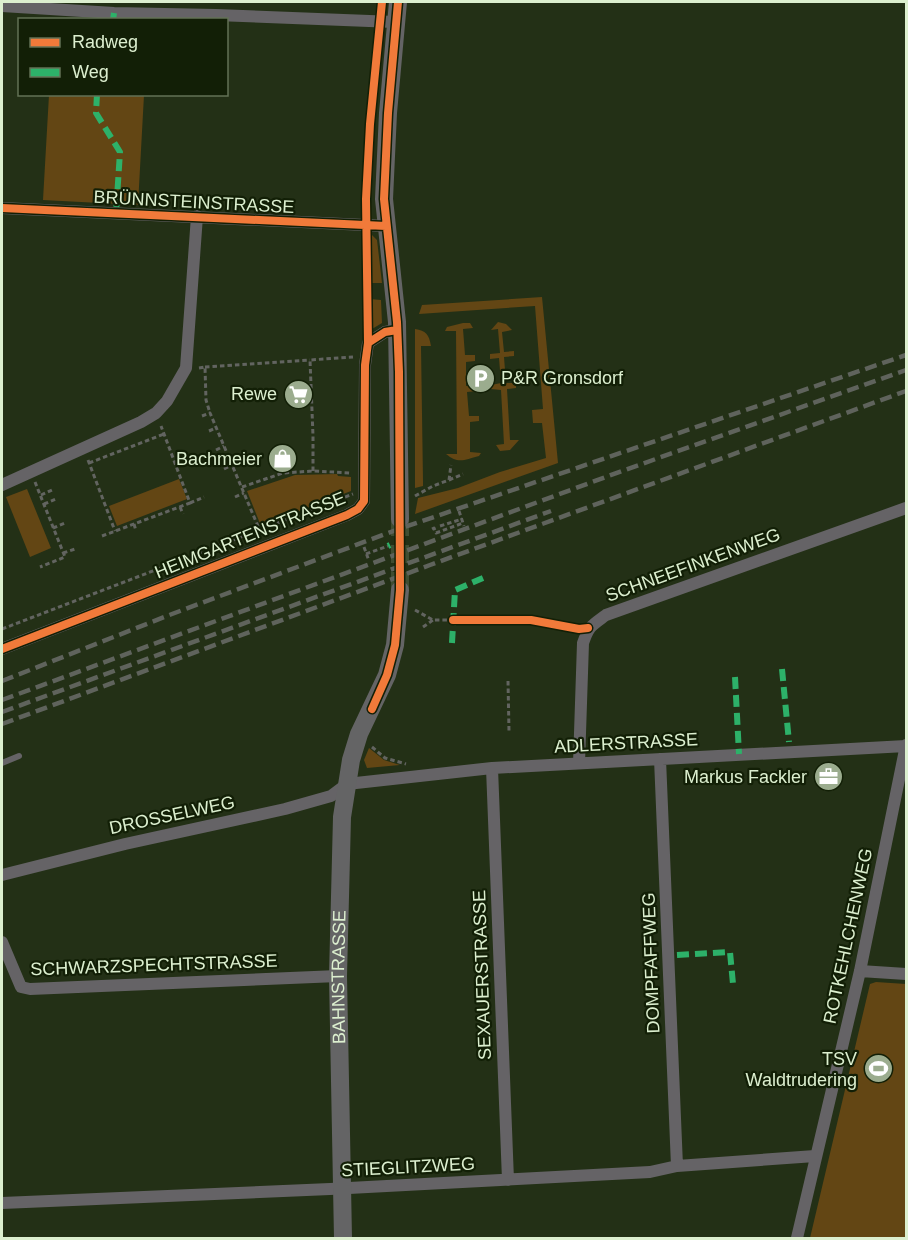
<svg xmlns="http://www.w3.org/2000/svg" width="908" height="1240" font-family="Arial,sans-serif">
<rect width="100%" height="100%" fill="#233016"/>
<path fill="#634614" d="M49 95H144L138 205 43 200Z
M371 234 377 240 382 283H370Z
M542 297 558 463 415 514 418 498 458 488 500 472 546 458 542 423H533L532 410 543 409 535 306 419 314 422 305Z
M370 299 381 300 382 323 372 329Z
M498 322 506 324 512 330 502 332 504 352 514 351V356L504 357 506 383H516V388L507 389 510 440H519L510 450 500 451 496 445 504 444 501 390 491 389V385L501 383 499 358 490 359V354L500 353 498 329 491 330Z
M463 323H470L473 328 463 329 465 355H475V361L466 362V386L478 385 477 391 467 392 469 416H479V421L470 422V452L481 453 479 456C464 460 458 464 446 454H457L456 331H445L447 327Z
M415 329C426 331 429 334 431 346H421L423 481V486L415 488Z
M337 474 338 476 351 477V491L261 526 247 491 295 475Z
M179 479 187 499 117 526 109 506Z
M27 489 51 548 30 557 6 497Z
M369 748 384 760 400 765 367 768 364 760Z
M876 982 906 984V1238H810L870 984Z"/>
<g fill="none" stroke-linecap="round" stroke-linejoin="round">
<path stroke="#3f4d32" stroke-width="18" stroke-dasharray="18 9" stroke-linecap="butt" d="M400 590V519"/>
<path stroke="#626460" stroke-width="3" stroke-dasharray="4.5 3" stroke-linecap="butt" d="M205 367 310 360
M199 368 205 367 206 400 210 413
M202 416 210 413 260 531
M209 431 216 428
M216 450 224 446
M88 460 115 531
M89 463 164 434
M224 469 232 465
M313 471V436L310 360 353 357
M449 480 463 474
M35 482 65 557 40 567
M242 487 283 473 313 471 351 473
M41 495 52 490
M415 496 433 486 449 480 451 465
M235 497 244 493
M190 503 204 497
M44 504 56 499
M180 507 183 514
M459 511 464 526
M134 524 136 531
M440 526 462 519
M53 528 65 523
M432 529 434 528 436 533 463 523
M102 536 190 503 161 426
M364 547 369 561
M63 553 75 549
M366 554 388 546
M415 610 433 620H453
M423 627 433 620
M2 629 353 494
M508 681 509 731
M372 747 385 758 406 764"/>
<path stroke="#656366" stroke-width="6" d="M2 763 19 756"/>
<path stroke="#656366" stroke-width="12" d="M2 6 114 13 216 15 395 22
M2 208 386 226
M2 485 141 422 156 413 167 401 186 368 197 216
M2 649 347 515 358 509 364 501 365 365 368 343 385 332 397 330
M660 759 677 1166
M579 763 583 643C589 626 591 626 606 615L906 508
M492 768 508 1180
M2 875 125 844 285 809 331 796 347 784 492 768 906 746
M2 942 21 987 30 989 338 976
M860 971 906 974
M2 1203 330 1189 650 1172 677 1166 815 1156
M797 1238 860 971 906 745"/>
<g stroke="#646465" stroke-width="18">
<path d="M398 2 388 113 384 199 397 322 400 519"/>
<path id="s1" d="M343 1238 338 976 342 817 351 760 359 734 387 675 395 645 400 590"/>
</g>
<path stroke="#5f635c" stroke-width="4.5" stroke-dasharray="12 6" stroke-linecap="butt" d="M2 681 172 614 396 530 906 355
M2 700 622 471 906 370
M2 712 551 511
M2 724 430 565 906 391"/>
<path stroke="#2db169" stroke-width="6" stroke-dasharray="12 6" stroke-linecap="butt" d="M113 20 114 13
M97 94 96 113 120 152 116 213
M388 546 390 545
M452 643 455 590 483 578
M782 669 789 742
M735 677 739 754
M677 955 730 952 733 984"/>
<defs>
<path id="cycleway" d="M2 208 386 226
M368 343 366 199 370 124 382 2
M453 620H531L579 629 588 628
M2 649 347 515 358 509 364 501 365 365 368 343 385 332 397 330
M372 709 387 675 395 645 400 590 399 372 397 322 384 199 388 113 398 2"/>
</defs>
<use href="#cycleway" stroke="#121f06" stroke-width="11"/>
<use href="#cycleway" stroke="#f17a3a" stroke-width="8"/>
</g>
<defs>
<symbol id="parking-disc" viewBox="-11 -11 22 22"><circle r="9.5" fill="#9bac8e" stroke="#121f06"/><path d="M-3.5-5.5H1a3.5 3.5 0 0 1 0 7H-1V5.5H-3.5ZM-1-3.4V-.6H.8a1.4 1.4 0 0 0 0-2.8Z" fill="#fff"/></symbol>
<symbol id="supermarket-disc" viewBox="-11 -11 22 22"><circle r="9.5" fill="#9bac8e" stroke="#121f06"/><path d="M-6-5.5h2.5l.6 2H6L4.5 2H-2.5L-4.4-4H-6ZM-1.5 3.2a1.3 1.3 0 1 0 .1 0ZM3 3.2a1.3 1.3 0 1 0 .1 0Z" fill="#fff"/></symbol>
<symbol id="shop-disc" viewBox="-11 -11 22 22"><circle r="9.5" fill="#9bac8e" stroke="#121f06"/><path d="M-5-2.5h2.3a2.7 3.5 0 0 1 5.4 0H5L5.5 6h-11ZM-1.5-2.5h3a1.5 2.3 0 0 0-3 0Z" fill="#fff"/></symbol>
<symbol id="office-disc" viewBox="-11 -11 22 22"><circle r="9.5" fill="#9bac8e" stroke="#121f06"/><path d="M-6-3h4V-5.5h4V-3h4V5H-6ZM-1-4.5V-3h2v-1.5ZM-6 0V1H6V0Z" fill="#fff"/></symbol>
<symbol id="stadium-disc" viewBox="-11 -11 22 22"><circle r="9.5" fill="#9bac8e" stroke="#121f06"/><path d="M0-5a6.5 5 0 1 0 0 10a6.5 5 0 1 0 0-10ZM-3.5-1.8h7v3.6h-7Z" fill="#fff"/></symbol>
</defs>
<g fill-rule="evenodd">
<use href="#parking-disc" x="464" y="362" width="33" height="33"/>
<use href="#supermarket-disc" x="282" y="378" width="33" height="33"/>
<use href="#shop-disc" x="266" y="442" width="33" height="33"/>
<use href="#office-disc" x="812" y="760" width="33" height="33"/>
<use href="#stadium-disc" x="862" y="1052" width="33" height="33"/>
</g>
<g text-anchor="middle" stroke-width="4.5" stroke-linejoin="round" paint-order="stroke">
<g font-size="18" fill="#dcefcf" stroke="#121f06">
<text transform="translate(194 202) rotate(3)" y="6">BRÜNNSTEINSTRASSE</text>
<text transform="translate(250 535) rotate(-22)" y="6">HEIMGARTENSTRASSE</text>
<text transform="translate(693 565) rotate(-20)" y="6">SCHNEEFINKENWEG</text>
<text transform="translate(626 743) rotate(-3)" y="6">ADLERSTRASSE</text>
<text transform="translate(172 815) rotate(-12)" y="6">DROSSELWEG</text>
<text transform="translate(848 936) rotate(-78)" y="6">ROTKEHLCHENWEG</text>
<text transform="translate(651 963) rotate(-92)" y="6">DOMPFAFFWEG</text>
<text transform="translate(154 965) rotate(-2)" y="6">SCHWARZSPECHTSTRASSE</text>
<text transform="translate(482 975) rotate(-92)" y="6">SEXAUERSTRASSE</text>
<text dy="6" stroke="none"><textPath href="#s1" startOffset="261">BAHNSTRASSE</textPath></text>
<text transform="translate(408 1167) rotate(-3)" y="6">STIEGLITZWEG</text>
</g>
<g font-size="18" fill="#dcefcf" stroke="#121f06" text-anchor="end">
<text x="501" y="384" text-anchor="start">P&amp;R Gronsdorf</text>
<text x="277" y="400">Rewe</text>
<text x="262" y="465">Bachmeier</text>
<text x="807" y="783">Markus Fackler</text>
<text x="857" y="1065">TSV<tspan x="857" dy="21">Waldtrudering</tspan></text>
</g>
</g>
<rect width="908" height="1240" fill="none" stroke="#dcefcf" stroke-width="6"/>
<rect x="18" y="18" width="210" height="78" fill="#121f06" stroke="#637256" stroke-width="1.5"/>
<rect x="30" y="38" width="30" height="9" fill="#f17a3a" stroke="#637256" stroke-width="1.5"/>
<text x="72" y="48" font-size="18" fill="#dcefcf">Radweg</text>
<rect x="30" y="68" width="30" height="9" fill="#2db169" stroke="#637256" stroke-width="1.5"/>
<text x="72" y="78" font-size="18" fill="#dcefcf">Weg</text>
</svg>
